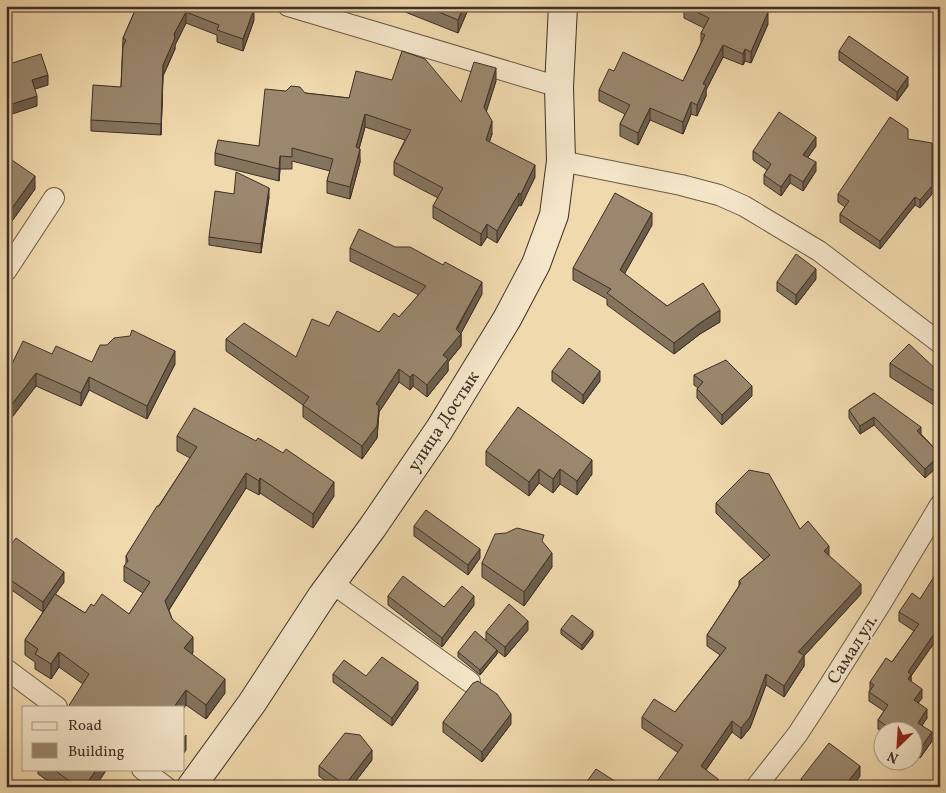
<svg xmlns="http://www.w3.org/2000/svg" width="946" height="793" font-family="Vollkorn,serif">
<rect width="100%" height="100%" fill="#f0d9ad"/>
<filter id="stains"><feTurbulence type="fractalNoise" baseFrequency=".004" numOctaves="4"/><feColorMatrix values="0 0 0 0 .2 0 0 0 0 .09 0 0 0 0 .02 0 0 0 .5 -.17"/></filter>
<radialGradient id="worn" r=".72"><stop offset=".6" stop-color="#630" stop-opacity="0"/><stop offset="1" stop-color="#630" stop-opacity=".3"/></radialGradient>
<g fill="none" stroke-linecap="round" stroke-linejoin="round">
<defs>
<path id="minor" d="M288 6 559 87
M561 161 681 185 719 195 744 206 819 251 940 343
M6 271 54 198
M332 583 470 682
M6 669 57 707
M142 769 166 787
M756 787 797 735 827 689 880 605 940 505"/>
<path id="secondary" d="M191 787 252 703 322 596 372 528 439 430 507 319 536 264 554 215 561 161 559 87 563 6"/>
</defs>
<use href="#minor" stroke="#6a5a48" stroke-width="22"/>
<use href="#secondary" stroke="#3d2f27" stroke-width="30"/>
<use href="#minor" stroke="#f5e6ca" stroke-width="20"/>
<use href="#secondary" stroke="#f5e6ca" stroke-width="28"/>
</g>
<path fill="#84745e" stroke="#3d2f27" d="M137 6 254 20 243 51 217 42V35L186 23 175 45V49L163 76 161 135 91 131V120L121 87 123 38Z
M390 6H467V12L458 33Z
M684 6 768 24 751 63 745 61 743 65 723 57 706 90V96L697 116 691 114 683 134 650 120 638 145 620 136V124L625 114 599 101V90L614 71 683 81 701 43V33L704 28 684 18Z
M839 51 908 86 897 101 839 60Z
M496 81 486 111 492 134 489 142 535 177 521 206 519 205 497 243 487 237 481 246 433 218V206L438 198 394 175V162L405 140 365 127 359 149 360 162 350 199 327 193V181L330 171 292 161V169H280L279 181 215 165V153L259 146 305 93 349 98 461 102Z
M908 139 932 194 920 208 915 205 880 249 840 222V214L845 207 838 202V194Z
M816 146 808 157 816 171 803 191 790 183 781 196 764 184V175L767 170 753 160V151Z
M6 156 35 189 7 228 6 227Z
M269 197 261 253 209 245V237Z
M652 225 624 274 667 306 720 322 700 334 674 354 607 305V299L573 280V268Z
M350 248 482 294 461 333V346L448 362V371L427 397 413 386 410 390 399 382 379 412 377 438 362 459 303 417V405L226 351V339L296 357 329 326 379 332 399 317 419 295 350 261Z
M816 279 796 305 777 291V282Z
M92 362 175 364 147 419 89 390 81 406 36 386 6 425V368L9 370Z
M890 363 940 373V409L890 377Z
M552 371 600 381 583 404 552 381Z
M694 375 752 396 722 425 697 398V389L698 388 694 385Z
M874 393 921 434 940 454V464L925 478 874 425 860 434 849 418V410Z
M177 436 334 496 313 528 260 493 259 495 246 488 169 610 172 619 193 652 192 654 225 693 206 719 186 705 83 684 59 667 51 679 35 669V662L25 655V640L43 612 6 586V551L64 582 55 594 85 613 94 606 129 614 143 593 124 581V566L126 564V556L190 458 177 451Z
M486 451 592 474 577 495 560 484 553 493 539 483 529 496 486 465Z
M716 503 800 529 829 556 861 594 804 656V666L784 697 766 685 750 728 741 739 732 732 706 770 718 787 677 752 642 728V717L675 712 720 655 707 646V635L739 586V581L764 560 716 513Z
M414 526 480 558 468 575 414 536Z
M544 544 552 567 524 606 482 577V563Z
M940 576V647L934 643 911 676V682L922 698 918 703 927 718 922 725 932 741 920 758 914 754V730H884V733L878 729V720L884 711 869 701V692L870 690V682L892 662 914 631 899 621V612L920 599Z
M388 596 444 607 474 605 442 647 388 605Z
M561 629 593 636 582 650 561 634Z
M528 630 505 657 497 651V654L480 675 458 657V652L486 640V632Z
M333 674 418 689 392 726 333 682Z
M443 722 511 724 482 762 443 732Z
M372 760 351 787H334L319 776V766Z
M38 769H107L95 787H57L38 774Z
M860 776 852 787H801V779Z"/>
<path fill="#6c5e4c" stroke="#3d2f27" d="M464 6H467V12L458 33V20Z
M254 9V20L243 51V39Z
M186 12V23L175 45V49L163 76 161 135 163 65 174 34Z
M768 12V24L751 63V52Z
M723 45V57L706 90V96L697 116V105L703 84Z
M745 49V61L743 65V54Z
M496 68V81L484 119V107Z
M48 75V85L32 90V80Z
M908 77V86L897 101V92Z
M37 96V106L6 116V106Z
M691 102V114L683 134V122Z
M650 108V120L638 145V133Z
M365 114V127L356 159V147Z
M492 121V134L486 153V140Z
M816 137V146L803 164V155Z
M932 143V194L920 208V200Z
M360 149V162L350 199V187Z
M280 156V169L279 181V169Z
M816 162V171L803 191V182Z
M535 165V177L521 206V194Z
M790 174V183L781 196V187Z
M35 176V189L7 228V215Z
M269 188V197L261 253V244Z
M519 193V205L497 243V231Z
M915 197V205L880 249V241Z
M652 213V225L620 282V270Z
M487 224V237L481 246V234Z
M816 269V279L796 305V295Z
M482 282V294L459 337 461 334V346L448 362V371L427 397V385Z
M720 310V322L700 334 674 354V343L700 323Z
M175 351V364L147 419V406Z
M399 369V382L379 412 377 438 362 459V446L376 404Z
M600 371V381L583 404V395Z
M36 373V386L6 425V412Z
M413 374V386L410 390V377Z
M89 377V390L81 406V393Z
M752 386V396L722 425V415Z
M874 417V425L860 434V426Z
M921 427V436L917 431Z
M940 455V464L925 478V469Z
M592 460V474L577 495V481Z
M539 469V483L529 496V482Z
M560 469V484L553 493V479Z
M246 473V488L165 616V601Z
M260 478V493L259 495V481Z
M334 482V496L313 528V514Z
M829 546V556L824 551Z
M480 549V558L468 575V565Z
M552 553V567L524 606V592Z
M64 572V582L43 612V602Z
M861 584V594L804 656V666L784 697V686L798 652Z
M474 596V605L442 647V638Z
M528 621V630L505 657V647Z
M593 631V636L582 650V645Z
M934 634V643L911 676V683L908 688V672Z
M193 637V652L184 663V648Z
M497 650V654L480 675V670Z
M59 652V667L51 679V664Z
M766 674V685L750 728 741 739V728Z
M225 679V693L206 719V705Z
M418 682V689L392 726V718Z
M922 689V698L914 709V700Z
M186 690V705L184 708V707H174Z
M927 709V718L918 732V723Z
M511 714V724L482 762V752Z
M732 721V732L701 777V766Z
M932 732V741L920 758V749Z
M186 735V750L184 753V738Z
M372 750V760L351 787H345V785Z
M860 766V776L852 787H844Z
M97 769H107L95 787H84Z
M718 779V787H712Z"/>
<path fill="#9a876d" stroke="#3d2f27" d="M137 6H251L254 9 243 39 217 30 219 25 186 12 174 34 175 38 163 65 161 124 91 120 93 85 121 87 123 46 126 40 123 38Z
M424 6H464L458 20Z
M684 6H754L768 12 751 52 745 49 743 54 723 45 703 84 706 85 697 105 691 102 683 122 650 108 638 133 620 124 630 105 599 90 609 69 614 71 623 52 683 81 705 35 701 33 709 18Z
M849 36 908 77 897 92 839 51Z
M402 51 425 59 461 102 474 62 496 68 484 107 492 121 486 140 535 165 521 194 519 193 497 231 487 224 481 234 433 206 443 188 394 162 411 130 365 114 356 147 360 149 350 187 327 181 333 159 292 148V157L280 156 279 169 215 153 218 140 259 146 265 89 286 91 291 86 300 87 305 93 349 98 356 71 392 80Z
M41 54 48 75 32 80 37 96 6 106V65Z
M779 112 816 137 803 155 816 162 803 182 790 174 781 187 764 175 771 164 753 151Z
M890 117 908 129V139L932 143V186L920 200 915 197 880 241 840 214 849 201 838 194Z
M6 156 35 176 7 215 6 214Z
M236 172 269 188 261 244 209 237 215 191 234 194Z
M615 193 652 213 620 270 667 306 703 283 720 310 700 323 674 343 607 293 611 289 573 268Z
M359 229 395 247H410L443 265 445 262 482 282 456 329 461 334 443 355 448 359 427 385 413 374 410 377 399 369 376 404 379 406 377 426 362 446 303 405 309 397 226 339 244 323 296 357 312 319 329 326 337 311 379 332 394 313 399 317 426 286 350 248Z
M796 254 816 269 796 295 777 282Z
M132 330 175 351 147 406 89 377 81 393 36 373 6 412V368L9 370 23 341 52 354 56 346 92 362 100 345H107L114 338 130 336Z
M909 344 940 373V395L890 363Z
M569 348 600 371 583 395 552 371Z
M726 360 752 386 722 415 697 389 703 382 694 375Z
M874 393 921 427 917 431 940 454V455L925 469 874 417 860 426 849 410Z
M518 407 592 460 577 481 560 469 553 479 539 469 529 482 486 451Z
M194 408 256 441 258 438 283 453 286 449 334 482 313 514 260 478 259 481 246 473 165 601 172 619 193 637 184 648 225 679 206 705 186 690 174 707H68L89 674 59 652 51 664 35 654 38 649 25 640 55 594 85 613 91 604 94 606 102 594 129 614 150 582 124 566 128 561 126 556 157 506H159L197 447 177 436Z
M749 470 769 474 800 529 808 521 829 546 824 551 861 584 798 652 804 655 784 686 766 674 750 717 741 728 732 721 701 766 718 779 712 787H653L683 745 642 717 654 699 675 712 726 648 707 635 741 583 739 581 770 555 716 503Z
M426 510 480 549 468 565 414 526Z
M517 528 544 535 542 541 552 553 524 592 482 563 495 534 506 533Z
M16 538 64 572 43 602 6 577V551Z
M935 575 940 576V638L934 634 908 672 911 674 908 679 922 689 914 700 927 709 918 723 932 732 920 749 914 745V730H892L878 720 888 705 869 692 874 685 870 682 886 658 892 662 919 624 899 612 912 593 920 599Z
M403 576 444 607 462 586 474 596 442 638 388 596Z
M509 604 528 621 505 647 486 632Z
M572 615 593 631 582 645 561 629Z
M475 631 497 650 480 670 458 652Z
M382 657 418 682 392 718 333 674 344 660 366 676Z
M478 681 497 694 511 714 482 752 443 722 473 683Z
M345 733 360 735 372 750 345 785 319 766Z
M829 743 860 766 844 787H811L801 779Z
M53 769H97L84 787H78Z
M596 769 624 787H583Z"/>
<g text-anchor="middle" stroke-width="4" stroke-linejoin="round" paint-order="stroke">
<g font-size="18" fill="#3d2f27" stroke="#f5e6ca">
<text transform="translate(443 421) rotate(-57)" y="6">улица Достык</text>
<text transform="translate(852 649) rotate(-58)" y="6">Самал ул.</text>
</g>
</g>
<rect width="946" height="793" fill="none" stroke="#f0d9ad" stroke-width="25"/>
<rect x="8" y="8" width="931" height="778" fill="none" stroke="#3d2f27" stroke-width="2.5"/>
<rect x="12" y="12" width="921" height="768" fill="none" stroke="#3d2f27"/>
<rect x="22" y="706" width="162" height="65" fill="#f5e6ca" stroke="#ab9d89"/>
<rect x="32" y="722" width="25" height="8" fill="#f5e6ca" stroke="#ab9d89"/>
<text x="68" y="730" font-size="15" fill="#3d2f27">Road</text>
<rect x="32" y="743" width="25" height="15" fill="#9a876d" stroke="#ab9d89"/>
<text x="68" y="756" font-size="15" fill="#3d2f27">Building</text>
<g transform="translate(898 746) rotate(205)"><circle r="24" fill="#f5e6ca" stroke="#ab9d89"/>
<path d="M0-4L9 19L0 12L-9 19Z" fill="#8f2418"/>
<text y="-8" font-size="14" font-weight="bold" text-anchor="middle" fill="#3d2f27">N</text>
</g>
<rect width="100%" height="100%" filter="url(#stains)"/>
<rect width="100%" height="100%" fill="url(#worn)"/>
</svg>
